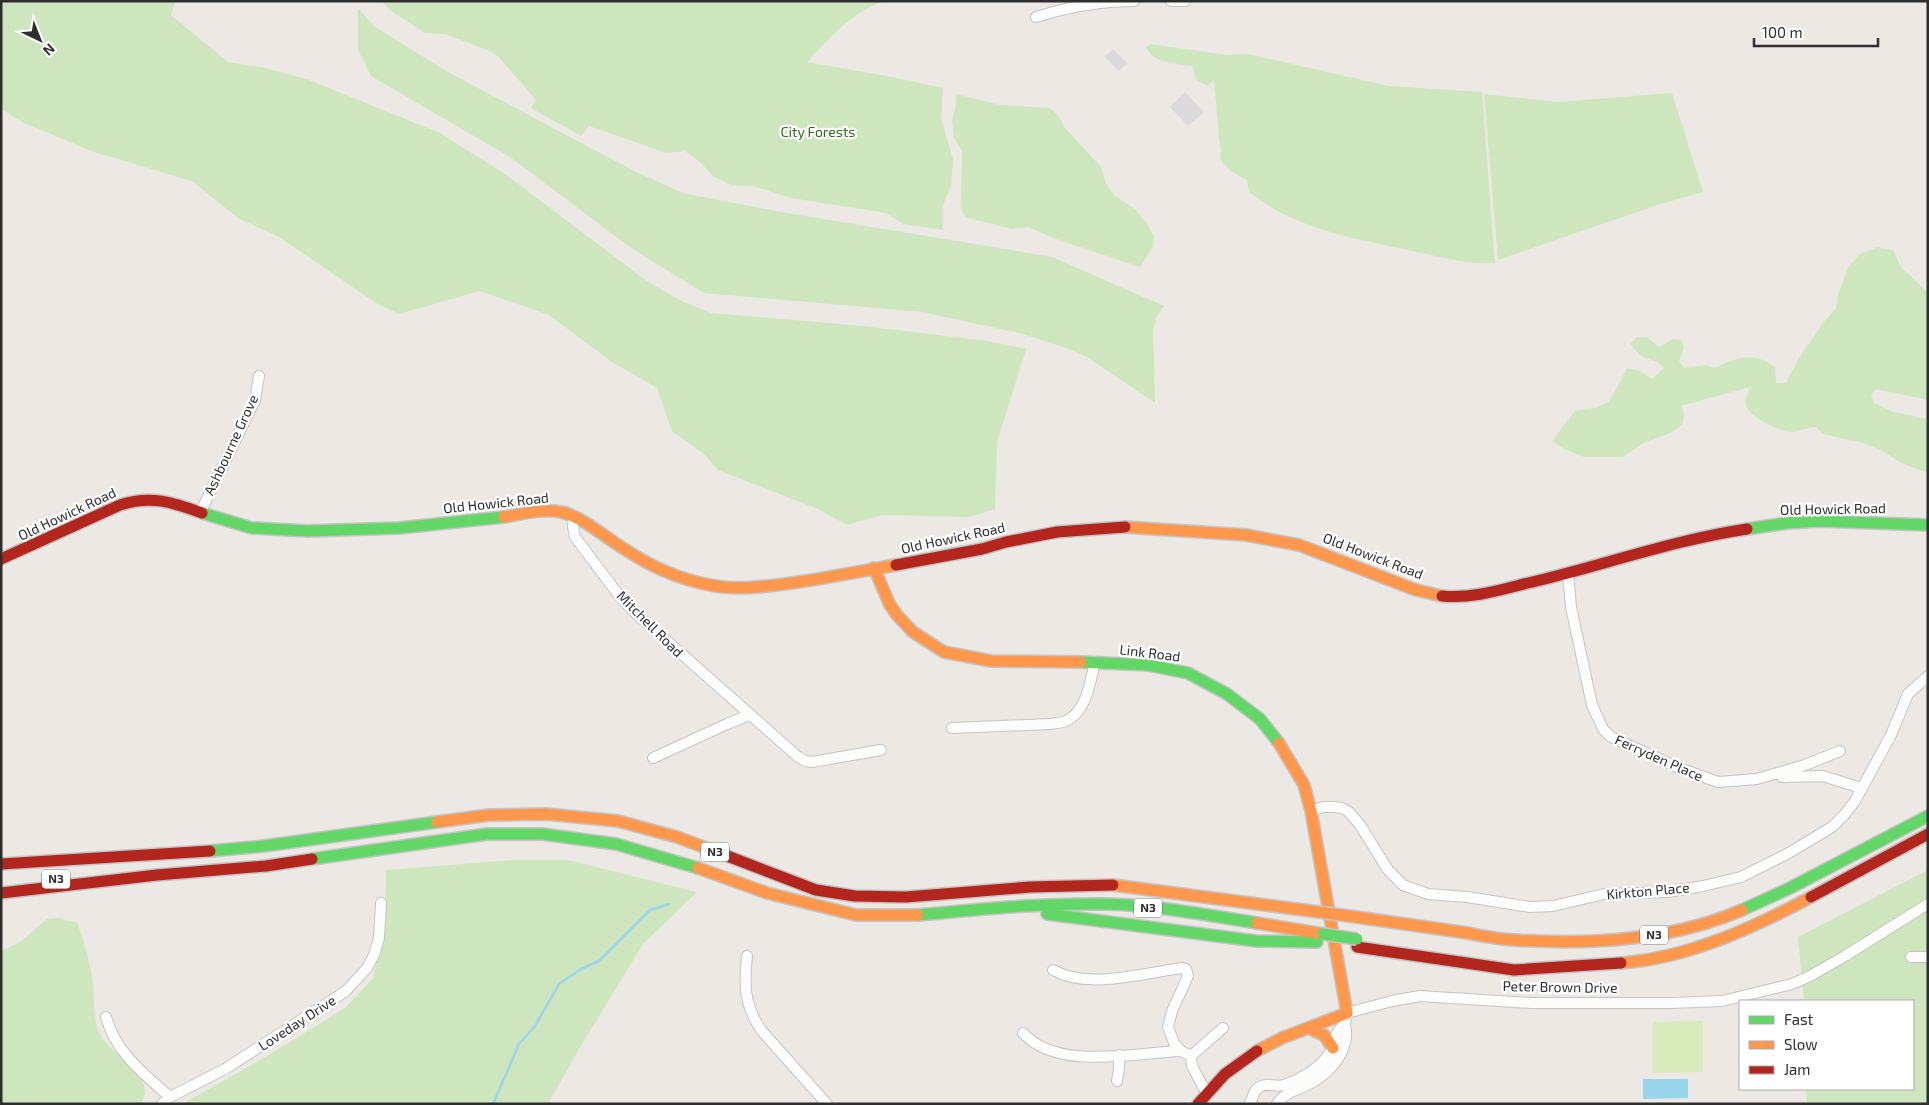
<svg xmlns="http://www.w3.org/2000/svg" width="1929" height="1105" font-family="'Exo 2',sans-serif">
<rect width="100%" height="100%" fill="#ece8e4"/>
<path fill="#dcd9db" d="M1113 49 1127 63 1119 71 1105 57Z
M1185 92 1204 112 1188 126 1170 107Z"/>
<path fill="#cee6be" d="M1 1H175L171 15 228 62 266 68 309 80 440 133 505 174 648 282 684 302 711 313 863 326 987 341 1026 349 997 442 995 509 968 517 882 515 847 525 818 509 718 470 705 455 672 431 657 388 612 362 549 315 480 291 399 314 376 303 279 237 238 218 192 181 94 152 24 123 1 109Z
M381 1H885C852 11 830 38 807 62L892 77 943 88 941 117 953 160 951 187 943 205V230L903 224 886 213 791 198 753 186 731 185 713 176 700 162 685 151 666 153 589 126 581 136 531 108 536 100 499 57 490 51 445 34 425 33 394 13Z
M358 8 375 27 448 72 634 171 683 193 781 212 1052 257 1164 306 1156 318 1153 331 1155 403 1087 357 1064 347 1019 333 922 312 704 293 631 248 510 157 371 76 358 50Z
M1150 44 1228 55 1248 54 1389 86 1482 92 1495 263C1469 265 1441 257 1416 252 1370 241 1315 233 1274 209 1266 204 1257 198 1249 192L1247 180 1229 170 1220 159 1221 149 1219 139 1214 79 1208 86 1196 80 1192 66C1175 63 1156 64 1146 48Z
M1672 93 1703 192 1657 205 1498 260 1484 94 1558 102Z
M956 94 1000 105 1050 108 1058 116 1065 128 1101 167 1106 184 1114 195 1135 209 1148 225 1154 237 1153 247 1140 267 1056 239 1028 227 1012 229 965 217 961 207 962 151 954 138 952 119 956 105Z
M1878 247 1893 250 1901 267 1928 293V400L1876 389 1871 395 1874 403 1893 412 1928 419V473L1901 463 1883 451 1863 443 1823 434 1816 427C1808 428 1800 431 1793 432 1781 433 1750 417 1746 406 1744 398 1748 393 1750 387L1681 406 1684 415 1682 425 1672 432 1642 444 1623 457H1584L1564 449 1552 441 1575 411 1595 408 1609 402 1627 368 1640 371 1652 379 1664 368 1657 362 1641 356 1630 344 1637 337H1647L1659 347 1673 339 1681 340 1684 347 1679 361 1684 368 1706 365 1714 368C1736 358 1754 351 1775 367L1776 383H1786L1799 358 1823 323 1836 308 1839 292 1848 267 1860 254Z
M512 860H568L697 892 643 944 579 1049 548 1104H182L264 1058 345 1008 373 978 385 928 386 870Z
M1928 870V1104H1807L1806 1089H1913V1001H1804L1798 937Z
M59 918 77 923C85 943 90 963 93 983 95 999 93 1018 99 1033 109 1055 159 1074 141 1104H1V951L20 942 47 919Z"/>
<path fill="#d9eabb" d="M1703 1021V1072L1653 1073V1022Z"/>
<path fill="#99d6ec" d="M1643 1079H1688V1098L1643 1099Z"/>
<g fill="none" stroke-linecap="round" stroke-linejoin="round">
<path stroke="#99d6ec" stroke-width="2.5" d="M493 1104 519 1044 535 1026 559 984 581 969 599 961 650 910 669 904"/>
<defs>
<path id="street" d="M1171 1H1185
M1036 17C1068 7 1101 1 1134 1
M200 513 255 400 259 376
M574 517 573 526 575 537 621 598 632 610 797 756 805 761 812 762 881 750
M1568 574 1571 607 1592 705 1603 729 1611 737 1679 768 1718 782 1757 779 1805 765 1840 751
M952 728 1050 724C1055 723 1061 723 1066 721 1087 711 1090 682 1095 662
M653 758 727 724 749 715
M1782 777 1823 776 1861 788
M1311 811 1323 807H1333L1342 808 1349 812 1360 825 1388 870 1403 885 1428 894 1467 897 1530 907 1553 906 1604 894 1668 892 1703 886 1741 877 1787 854 1832 827 1845 814 1855 801 1891 735 1908 694 1928 676
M747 956C744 986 744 1004 761 1030L827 1104
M1911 957H1928
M1053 970C1088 990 1143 973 1182 968L1186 969 1188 976 1172 1011 1168 1027 1174 1043 1181 1051 1191 1056
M106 1017C116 1053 143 1073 170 1097
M1023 1033C1057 1071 1134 1053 1181 1051
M1117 1081 1119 1069V1055
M1206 1092 1192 1066 1191 1056 1223 1028
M162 1104 170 1097 225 1069 346 991 367 968 374 955 379 938 381 903
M1249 1104C1254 1099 1252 1092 1258 1088 1267 1081 1275 1088 1284 1085 1304 1078 1323 1066 1333 1048 1335 1043 1335 1037 1337 1033 1344 1023 1345 1027 1347 1013L1392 1001 1420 996 1531 1003H1671L1722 1001 1792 984 1810 976 1845 956 1928 904
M1277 1104C1285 1091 1300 1090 1313 1082 1332 1071 1351 1048 1345 1025"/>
<path id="fast" d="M202 513 252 528 308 531 399 528 504 517
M1747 529 1787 523 1820 521 1928 525
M1081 662 1148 665 1188 673 1227 694 1260 719 1279 743
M210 851 264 846 437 822
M312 859 487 834H542L616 844 698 868
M1742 910 1790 888 1928 816
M1047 914 1256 941 1317 942
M918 915C981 909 1042 903 1105 904 1155 905 1207 915 1257 923"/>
<path id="slow" d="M504 517C522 514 543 508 561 512 582 516 607 539 626 550 650 566 677 578 705 584 735 591 762 587 792 583 827 578 862 571 896 565
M1125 527 1246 535 1299 545 1416 590 1442 596
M874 568 890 605 897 615 913 632 944 652 991 661 1081 662
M437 822 489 815 546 814 618 821 677 837 717 852
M698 868 767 893 856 915H918
M1113 885 1319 912
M1356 917C1391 922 1426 927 1461 932 1479 935 1496 939 1514 940 1590 945 1671 941 1742 910
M1257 923 1323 934
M1621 963C1688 958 1753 928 1811 897
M1308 1028 1324 1035 1333 1048
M1257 1051 1282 1038 1347 1013 1311 811 1304 785 1279 743"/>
<path id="jam" d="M1 559 120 505C151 495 172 502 202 513
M896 565 982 549 1006 542 1057 532 1125 527
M1442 596C1471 599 1500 590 1528 583 1601 566 1673 540 1747 529
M717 852 816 890 855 896 906 897 1030 887 1113 885
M1 864 210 851
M1 893 157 875 266 866 312 859
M1811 897 1928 834
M1357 947 1514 970 1621 963
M1198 1104 1225 1074 1257 1051"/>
</defs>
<use href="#street" stroke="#c5c4c5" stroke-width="12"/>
<use href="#fast" stroke="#c5c4c5" stroke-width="14"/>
<use href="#slow" stroke="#c5c4c5" stroke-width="14"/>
<use href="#jam" stroke="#c5c4c5" stroke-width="14"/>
<use href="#street" stroke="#fcfcfb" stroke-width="10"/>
<use href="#fast" stroke="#63d668" stroke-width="11"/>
<use href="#slow" stroke="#ff974d" stroke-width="11"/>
<use href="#jam" stroke="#b3261e" stroke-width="11"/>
<defs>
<path id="fast-bridge" d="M1323 934 1357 939"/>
<path id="slow-bridge" d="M1319 912 1356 917"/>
</defs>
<use href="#fast-bridge" stroke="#c6c5c4" stroke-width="14" stroke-linecap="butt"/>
<use href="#slow-bridge" stroke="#c6c5c4" stroke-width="14" stroke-linecap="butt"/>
<use href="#fast-bridge" stroke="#63d668" stroke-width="11"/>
<use href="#slow-bridge" stroke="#ff974d" stroke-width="11"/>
</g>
<g text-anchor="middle" stroke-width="4.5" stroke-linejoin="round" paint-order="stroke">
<g fill="#fff" stroke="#6d6d6d" stroke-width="1">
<rect x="701" y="842.5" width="28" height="19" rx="4"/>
<rect x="42" y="869.5" width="28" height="19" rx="4"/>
<rect x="1134" y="898.5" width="28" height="19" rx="4"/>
<rect x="1640" y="925.5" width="28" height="19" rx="4"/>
</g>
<g font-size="12" font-weight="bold" fill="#2e2e2e">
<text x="715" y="856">N3</text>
<text x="56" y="883">N3</text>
<text x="1148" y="912">N3</text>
<text x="1654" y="939">N3</text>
</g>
<g font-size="14" fill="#2c6e1b" stroke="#fff">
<text x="818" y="137">City Forests</text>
</g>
<g font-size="14" fill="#2e2e2e" stroke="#fff">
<text transform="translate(231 445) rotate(-65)" y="5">Ashbourne Grove</text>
<text transform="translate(496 503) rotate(-6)" y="5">Old Howick Road</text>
<text transform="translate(1833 509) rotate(-1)" y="5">Old Howick Road</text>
<text transform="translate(67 514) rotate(-25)" y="5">Old Howick Road</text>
<text transform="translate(953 538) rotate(-12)" y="5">Old Howick Road</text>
<text transform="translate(1373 556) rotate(21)" y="5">Old Howick Road</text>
<text transform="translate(650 624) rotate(45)" y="5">Mitchell Road</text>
<text transform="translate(1150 653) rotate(7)" y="5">Link Road</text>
<text transform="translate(1659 758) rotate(24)" y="5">Ferryden Place</text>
<text transform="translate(1648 891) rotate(-5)" y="5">Kirkton Place</text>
<text transform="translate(1560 987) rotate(1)" y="5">Peter Brown Drive</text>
<text transform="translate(297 1023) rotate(-33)" y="5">Loveday Drive</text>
</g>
</g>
<rect width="1929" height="1105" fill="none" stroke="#2e2e2e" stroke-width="5"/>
<rect x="1739" y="1000" width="175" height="90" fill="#ffffff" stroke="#ababab"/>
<rect x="1749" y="1016" width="25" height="8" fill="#63d668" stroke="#ababab"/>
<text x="1784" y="1025" font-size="15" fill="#2e2e2e">Fast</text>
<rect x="1749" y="1041" width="25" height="8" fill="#ff974d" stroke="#ababab"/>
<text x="1784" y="1050" font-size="15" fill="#2e2e2e">Slow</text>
<rect x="1749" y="1066" width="25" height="8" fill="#b3261e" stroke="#ababab"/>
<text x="1784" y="1075" font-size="15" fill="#2e2e2e">Jam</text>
<g transform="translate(40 40) rotate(137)" stroke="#ffffff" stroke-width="4" paint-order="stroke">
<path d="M0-4L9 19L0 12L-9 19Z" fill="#2e2e2e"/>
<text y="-8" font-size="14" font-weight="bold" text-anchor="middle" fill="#2e2e2e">N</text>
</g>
<path d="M1754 38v8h124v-8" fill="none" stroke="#2e2e2e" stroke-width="2.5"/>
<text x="1762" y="38" font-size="15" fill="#2e2e2e" stroke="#ffffff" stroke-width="4" paint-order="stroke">100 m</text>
</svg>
